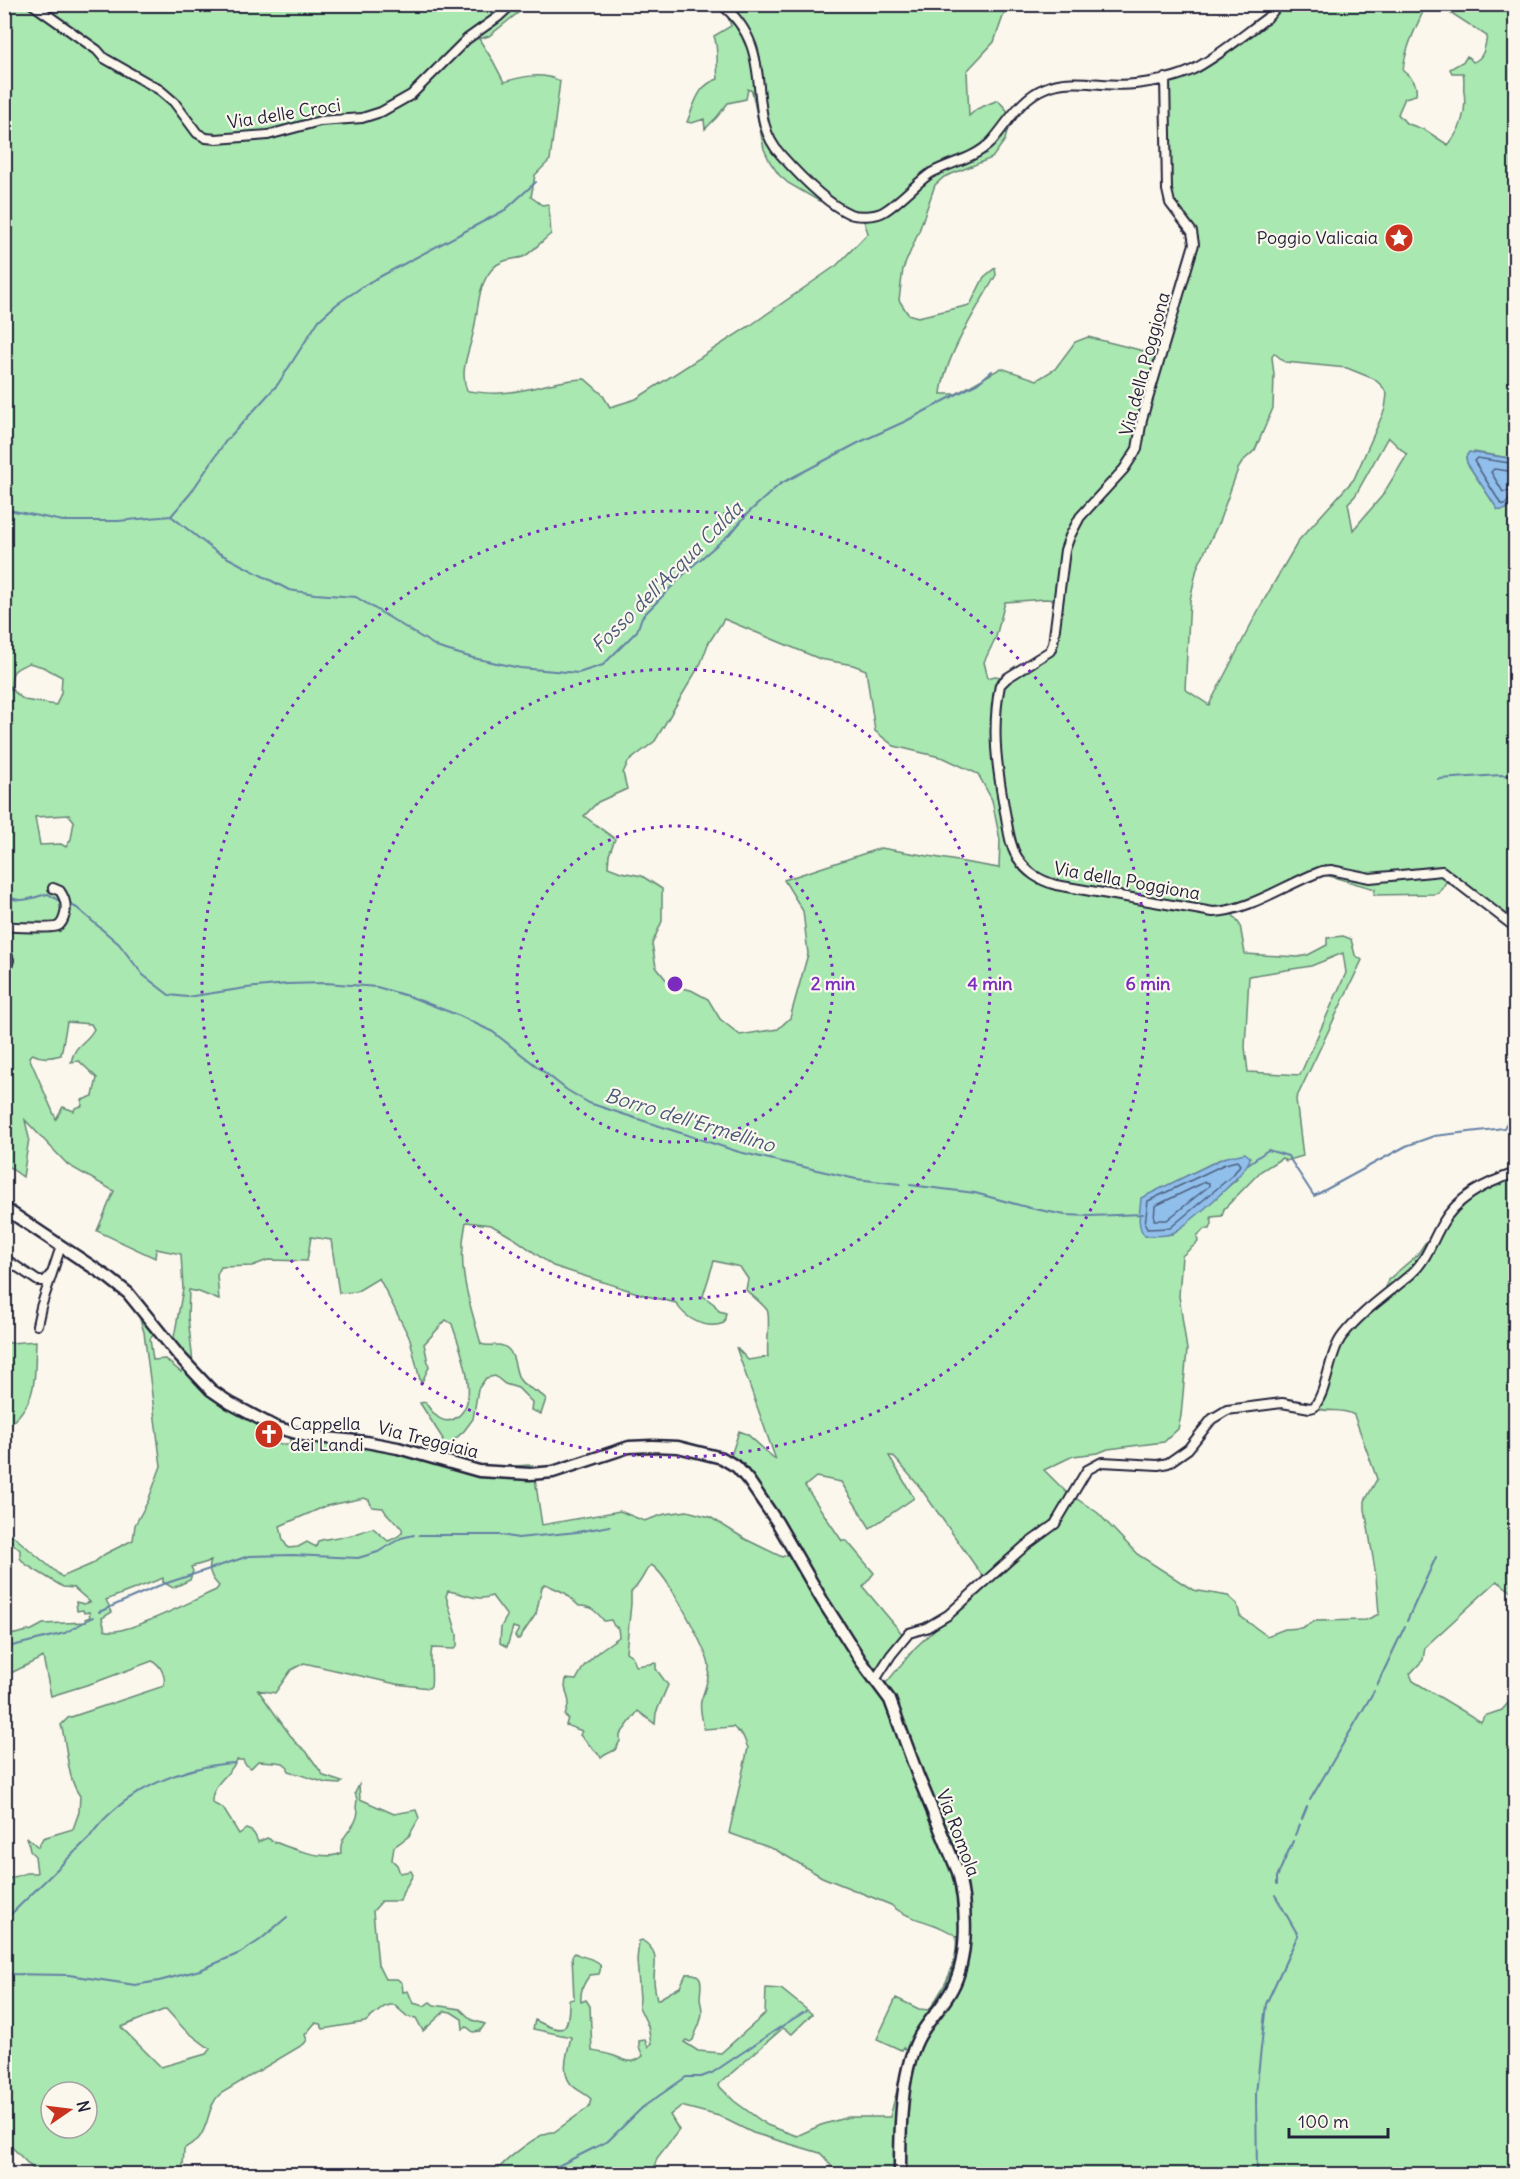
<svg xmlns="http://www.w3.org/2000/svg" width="1520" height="2179" viewBox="0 0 1520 2179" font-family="Delius,sans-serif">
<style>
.green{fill:#a9e8b0;stroke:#668576;stroke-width:1.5;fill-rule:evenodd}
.water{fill:#90bfeb;stroke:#6480a5;stroke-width:1.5}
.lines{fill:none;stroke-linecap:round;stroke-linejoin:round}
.shore{stroke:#4e6181;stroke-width:1.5}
.stream{stroke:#6480a5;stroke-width:2}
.street-casing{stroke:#22223b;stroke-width:12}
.secondary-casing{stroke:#22223b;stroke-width:15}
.street{stroke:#fbf7ec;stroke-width:8}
.secondary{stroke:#fbf7ec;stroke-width:10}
.ring{fill:none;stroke:#7b2cbf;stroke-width:3;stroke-dasharray:3 6}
.labels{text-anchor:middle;stroke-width:4.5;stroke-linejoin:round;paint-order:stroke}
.street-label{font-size:18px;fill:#22223b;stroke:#fbf7ec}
.poi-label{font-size:18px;fill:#22223b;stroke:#fbf7ec;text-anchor:end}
.water-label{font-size:20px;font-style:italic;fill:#485979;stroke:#fbf7ec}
.centre{fill:#7b2cbf;stroke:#fbf7ec;stroke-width:3}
.ring-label{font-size:18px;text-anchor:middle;font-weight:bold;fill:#7b2cbf;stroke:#fbf7ec;stroke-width:4.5;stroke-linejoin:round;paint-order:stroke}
</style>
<rect width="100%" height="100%" fill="#fbf7ec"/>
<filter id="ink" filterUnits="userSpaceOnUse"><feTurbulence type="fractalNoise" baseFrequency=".0167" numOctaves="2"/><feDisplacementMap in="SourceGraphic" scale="12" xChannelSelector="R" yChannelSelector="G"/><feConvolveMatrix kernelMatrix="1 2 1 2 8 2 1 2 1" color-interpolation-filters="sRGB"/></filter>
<g filter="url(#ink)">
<path class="green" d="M 5,5 L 515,5 L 519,12 L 489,36 L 479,39 L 493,61 L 504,82 C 523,76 542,72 560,81 L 550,160 L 535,175 L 531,197 L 542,205 L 548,204 C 550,209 550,226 551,234 C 544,239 529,255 523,257 C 512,260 502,259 493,268 C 478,285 479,303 475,324 C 472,347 458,368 467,391 C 478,392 489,394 500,393 C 529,392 557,379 585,379 L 602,394 L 610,407 L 636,399 L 751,325 L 837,265 L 868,233 L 862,215 L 853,215 L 822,195 L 819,201 L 788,183 L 779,175 L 770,162 L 764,149 L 752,91 L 748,89 L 746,99 L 728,103 L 717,117 L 705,129 L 704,119 L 692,123 L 687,122 C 695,104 697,85 718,79 C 716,64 719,50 714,36 L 731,26 L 724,5 L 1007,5 L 994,42 L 967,71 L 969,116 L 977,109 L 998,100 L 1011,115 L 1005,140 L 992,158 L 944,177 L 935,185 L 919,231 L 903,269 L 899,300 L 908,314 L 918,317 L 970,305 L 984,277 L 995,268 L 996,275 C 977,309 945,356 941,394 L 956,394 L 1001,368 L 1037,380 L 1055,369 L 1075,342 L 1088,337 L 1160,355 L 1194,238 L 1170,203 L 1165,78 L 1190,71 L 1267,18 L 1275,5 L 1426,5 C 1417,26 1405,47 1403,71 C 1411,77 1418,83 1416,95 L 1405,98 L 1398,114 L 1406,123 L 1425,130 L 1448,145 C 1461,130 1467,111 1464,92 C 1463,85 1465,79 1463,73 L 1452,73 L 1450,69 L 1464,61 L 1467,56 L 1473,62 C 1484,59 1485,46 1487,36 L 1439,5 L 1515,5 L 1515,459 L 1474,452 L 1466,457 L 1467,463 L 1495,505 L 1511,508 L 1515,498 L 1515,928 L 1465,887 L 1446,882 L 1439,893 L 1434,894 L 1374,895 L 1375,889 L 1326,875 L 1301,879 L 1242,906 L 1241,911 L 1233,915 L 1240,925 L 1245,954 L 1298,957 L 1308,955 L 1327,945 L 1327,938 L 1343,936 L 1351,939 L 1355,955 L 1362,960 L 1296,1099 L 1303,1156 L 1286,1161 L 1282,1158 L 1261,1171 L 1224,1209 L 1222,1216 L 1211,1217 L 1212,1224 L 1210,1229 L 1204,1229 L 1197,1236 L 1198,1242 L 1182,1256 L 1179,1296 L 1187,1350 L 1181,1416 L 1178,1429 L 1164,1442 L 1108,1449 L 1098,1453 L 1073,1456 L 1044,1470 L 1065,1491 L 1098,1513 L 1137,1554 L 1193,1590 L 1228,1596 L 1237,1604 L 1240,1616 L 1267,1636 L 1285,1629 L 1301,1628 L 1315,1621 L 1366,1620 L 1379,1614 L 1376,1576 L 1365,1509 L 1365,1501 L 1377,1479 L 1354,1415 C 1341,1407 1326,1414 1314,1407 L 1341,1337 L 1384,1295 L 1388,1280 L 1417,1255 L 1425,1243 L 1430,1246 L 1463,1199 L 1515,1173 L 1515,1594 L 1497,1581 L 1425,1647 L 1423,1660 L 1410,1674 L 1413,1681 L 1481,1722 L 1484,1716 L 1502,1710 L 1515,1695 L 1515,2174 L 837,2174 L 825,2158 L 820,2153 L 753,2133 L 719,2116 L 681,2106 L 670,2115 L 679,2130 L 657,2158 L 652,2174 L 494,2174 C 503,2162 539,2131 554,2132 L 589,2107 L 591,2099 C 585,2093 576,2090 571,2084 C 560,2071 568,2051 571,2037 L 533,2029 L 535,2020 C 564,2035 569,2033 569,2000 L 574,1999 L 572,1956 L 575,1953 C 585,1960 606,1957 599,1974 L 590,1975 C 583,1984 580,1991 581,2002 L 586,2000 L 590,2006 L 592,2051 C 598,2052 605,2053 611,2055 C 625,2059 630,2066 643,2056 L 639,2047 L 639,2041 L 645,2040 L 648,2047 L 651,2043 L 648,2026 L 639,2007 L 640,1999 L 637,1960 L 639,1941 L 642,1940 C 661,1953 654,1962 654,1980 C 654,1986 656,1994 657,2000 L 680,1987 L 686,1974 C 705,1972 701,1984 700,1997 C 700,2002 702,2006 702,2012 C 702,2022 696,2030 693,2040 L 690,2042 L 686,2040 L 684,2042 L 698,2051 L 721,2053 L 765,2014 L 766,1988 L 781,1989 L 812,2014 L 792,2034 L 783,2028 L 718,2085 L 734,2101 L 767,2125 L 797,2136 L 821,2125 L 848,2117 L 890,2117 L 907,2053 L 903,2047 L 901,2050 L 877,2039 L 896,1998 L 919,2009 L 929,2010 C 944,1988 959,1963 956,1936 C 936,1921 909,1921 891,1905 L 822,1877 L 776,1850 L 729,1833 L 748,1748 L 743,1736 L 733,1727 L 704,1729 C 703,1721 699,1709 701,1701 C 704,1691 710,1677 709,1665 C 706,1648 666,1572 651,1565 C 644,1571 642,1583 631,1592 L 631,1604 L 626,1652 L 632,1656 L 636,1666 L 656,1663 L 656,1669 L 668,1685 L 656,1713 L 655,1724 L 638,1711 L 620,1735 L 620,1741 L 615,1750 L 601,1757 L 580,1735 L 582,1731 L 566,1725 L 568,1718 L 565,1716 L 569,1702 L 565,1687 L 566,1679 L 576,1680 L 584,1666 L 599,1651 L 619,1637 L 618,1628 L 614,1626 L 611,1620 L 604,1621 C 597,1612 590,1605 579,1606 L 565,1593 L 545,1584 L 542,1587 L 536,1614 L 519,1639 L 517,1639 L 515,1636 L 519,1629 L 513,1627 L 507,1647 L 500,1643 L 501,1627 L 507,1616 L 492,1596 C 476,1602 464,1593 448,1591 L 446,1596 L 457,1634 L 457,1646 L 454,1649 L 432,1648 C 429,1660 433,1674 431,1686 L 429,1688 L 396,1684 L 304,1663 L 291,1670 L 275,1693 L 258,1690 L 295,1742 L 306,1751 L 321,1772 L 324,1776 L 342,1782 L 340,1784 L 326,1783 L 288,1771 L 288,1767 L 283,1763 L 275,1762 L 258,1761 L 251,1768 L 245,1764 L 243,1760 L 237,1760 C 229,1777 211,1783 212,1803 L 223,1808 L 239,1834 L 246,1829 C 254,1831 255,1835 258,1842 L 267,1838 C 282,1846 326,1862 341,1853 C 338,1834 358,1829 358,1810 L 356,1808 L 357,1799 L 355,1793 L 359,1785 L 360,1799 L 394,1814 L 416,1810 L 419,1818 L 409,1836 L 394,1847 L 392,1860 L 397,1865 L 400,1873 L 411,1871 L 413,1875 L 403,1892 L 400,1901 L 382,1901 L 373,1911 L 378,1965 L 385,1979 L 397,1979 L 402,1983 L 403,1992 L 408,1991 L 413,2003 L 424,2006 L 430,2002 L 434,2005 L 460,2009 L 472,2020 L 485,2024 L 480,2031 L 473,2032 L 467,2027 L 463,2029 L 462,2019 L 451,2012 L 445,2011 L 423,2031 L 416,2018 L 408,2017 L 394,2005 L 390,2005 L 384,2007 L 365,2022 L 323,2029 L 320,2024 L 315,2023 L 305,2035 L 307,2040 L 304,2044 L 220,2094 C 207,2106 210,2124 199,2138 C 195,2143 188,2145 184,2149 L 183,2167 L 179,2174 L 38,2174 L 5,2140 L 5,1880 L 26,1873 L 37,1873 L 35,1856 L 30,1851 L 27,1837 L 38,1847 L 43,1838 L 73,1829 L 79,1812 L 80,1796 C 66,1777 68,1747 61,1725 L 68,1718 L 164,1686 C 166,1677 161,1664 152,1661 L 96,1682 L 51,1696 L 43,1657 L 5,1676 L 4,1646 L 9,1645 L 8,1639 L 11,1635 L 32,1630 L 43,1624 L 86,1622 L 85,1619 L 90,1617 L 89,1612 L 84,1613 L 83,1610 L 77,1611 L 76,1602 L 84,1604 L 90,1602 L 74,1588 L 63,1587 L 25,1564 L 20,1558 L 20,1550 L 9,1540 L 5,1540 L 5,1529 L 62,1577 L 92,1564 L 105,1554 L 133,1540 L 135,1525 L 148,1501 L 161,1466 L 144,1332 L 138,1313 L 156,1331 L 150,1339 L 153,1360 L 165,1359 L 181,1372 L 185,1364 L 172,1348 L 183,1289 L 181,1254 L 156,1249 L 155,1258 L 97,1231 L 114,1191 L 68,1165 L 25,1120 L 29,1138 L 23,1177 L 5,1164 ZM 1274,353 L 1285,362 L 1347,368 L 1374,379 L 1382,386 L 1387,394 L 1385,409 L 1354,479 L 1299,540 L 1260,607 L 1209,705 L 1185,689 L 1190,600 L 1197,568 L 1219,522 L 1238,469 L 1243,461 L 1255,450 L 1273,408 L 1274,375 L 1272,357 ZM 1388,437 L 1407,455 L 1382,496 L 1353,530 L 1348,503 L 1355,496 ZM 1045,599 L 1059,600 L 1050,651 L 1007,678 L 995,676 L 988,678 L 984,662 L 996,637 L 1005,602 ZM 724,619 L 820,659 L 853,665 L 866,670 L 875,731 L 894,746 L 944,758 L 978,774 L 992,800 L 1000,840 L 999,868 L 881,848 L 784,880 L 803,911 L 808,954 L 790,1018 L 778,1029 L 740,1035 L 720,1019 L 708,999 L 691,990 L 671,986 L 656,967 L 652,944 L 662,921 L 662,889 L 642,876 L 621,872 L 608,867 L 609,855 L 615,839 L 584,816 L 598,802 L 627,789 L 623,773 L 628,762 L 655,741 L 701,663 L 708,644 ZM 29,663 L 43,667 L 62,677 L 61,693 L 56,705 L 24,700 L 11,689 C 11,670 13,670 29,663 ZM 69,815 L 74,821 L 71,839 L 66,847 L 61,844 L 40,845 L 35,817 ZM 1343,953 L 1346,973 L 1300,1075 L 1248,1072 L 1245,1047 L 1249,976 L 1311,966 ZM 67,1022 L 91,1024 L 94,1029 C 86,1044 75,1043 71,1062 L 79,1061 L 97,1078 L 93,1096 L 82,1100 L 82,1106 L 75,1108 L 74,1111 L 63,1107 L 56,1119 L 29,1057 L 32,1054 C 42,1059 50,1058 61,1055 ZM 1223,1158 L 1237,1179 L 1172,1234 L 1146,1236 L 1184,1177 ZM 466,1222 L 491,1225 L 515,1239 L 553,1266 L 647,1296 L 676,1303 C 685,1319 706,1330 724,1323 L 726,1313 L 719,1311 L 714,1304 L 703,1296 L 714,1261 L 740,1267 L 748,1279 L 746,1290 C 752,1296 763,1304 767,1310 C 771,1315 766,1347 768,1357 L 748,1360 L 736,1347 L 776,1460 L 747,1434 L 739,1431 L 729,1462 L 794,1552 L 782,1557 L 745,1539 L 710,1517 L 687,1511 L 665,1514 L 644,1521 L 620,1511 L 542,1525 L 533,1465 C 499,1466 483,1470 450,1455 L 453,1441 L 464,1431 L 473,1419 L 478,1389 L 486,1378 L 495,1376 L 505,1384 L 518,1388 L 532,1402 L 531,1410 L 541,1414 L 546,1399 C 540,1391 526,1389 520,1380 C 514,1371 516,1356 508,1349 C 500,1341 490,1348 481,1344 C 469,1300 456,1269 466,1222 ZM 311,1237 L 331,1240 L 339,1293 L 356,1292 L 379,1278 L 410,1339 L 421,1384 L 429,1367 L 424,1344 L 446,1320 L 452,1324 C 459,1347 484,1403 454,1419 C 441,1426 431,1411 425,1402 L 420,1403 L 443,1439 L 432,1457 L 293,1433 L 289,1444 C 266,1445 258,1442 257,1418 L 194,1372 L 188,1317 L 189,1290 L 199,1292 L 219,1300 L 217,1275 L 221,1267 L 252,1266 L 268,1260 L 307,1261 ZM 889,1456 L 893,1456 L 919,1486 L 986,1581 L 915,1648 L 882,1688 L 878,1672 L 904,1636 L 863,1587 L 874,1573 L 847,1541 L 842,1541 L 805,1486 L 816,1477 L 841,1482 L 870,1528 L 914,1498 ZM 364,1498 L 369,1500 L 372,1507 L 383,1508 C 390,1524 420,1529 388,1541 L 373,1528 C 364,1530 355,1535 348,1536 C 338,1537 328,1538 318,1541 L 316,1547 L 307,1542 L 298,1547 L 288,1548 L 283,1540 L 280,1526 L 326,1506 ZM 211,1561 C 207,1570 212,1579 219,1586 L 216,1590 C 198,1598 119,1639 105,1630 L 102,1618 L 112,1612 L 106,1600 L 163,1578 L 163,1582 L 173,1588 L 190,1580 L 193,1571 L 191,1567 ZM 166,2009 L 184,2029 L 210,2049 L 206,2054 L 161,2067 L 121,2027 ZM 51,2092 L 87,2092 L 87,2128 L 51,2128 Z
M 1083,5 L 1143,5 C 1123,9 1102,16 1083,5 Z
M 5,1341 L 10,1343 L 36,1341 C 34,1381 39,1402 5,1428 Z"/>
<path class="water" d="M 1469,452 L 1515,459 C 1516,474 1520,514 1498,510 L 1467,463 L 1466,457 Z
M 1245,1153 L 1250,1157 C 1250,1172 1188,1224 1173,1233 C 1166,1237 1154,1235 1145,1236 C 1136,1226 1140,1211 1141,1198 L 1223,1158 Z"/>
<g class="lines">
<path class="shore" d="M 1516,464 L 1477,458 L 1474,461 L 1501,504 L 1505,505 L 1510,499 L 1516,498
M 1516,472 L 1494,469 L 1491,472 L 1503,492 L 1516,490
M 1237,1161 L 1240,1165 L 1233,1175 L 1170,1228 L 1147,1229 L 1145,1224 L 1148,1201 L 1225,1164 Z
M 1205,1182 L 1209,1183 L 1209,1186 L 1167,1220 L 1154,1220 L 1155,1206 Z"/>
<path class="stream" d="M 4,509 L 63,521 L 118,521 L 171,516 L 215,551 L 289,590 L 315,594 L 356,597 L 439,648 L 473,658 L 520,668 L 578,673 L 603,665 L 637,631 L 642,617 L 689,569 L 733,531 L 748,513 L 780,484 L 860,442 L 906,421 L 978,383 L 992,371
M 171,516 L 190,494 L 225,442 L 278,384 L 319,320 L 337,304 L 368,283 L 505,210 L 536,182
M 1438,779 L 1501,775 L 1516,776
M 4,892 C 17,907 32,897 48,894 L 61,902
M 67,903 L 77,908 L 119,944 L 143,975 L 169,995 L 187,997 L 246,988 L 287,984 L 326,983 L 377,987 L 411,997 L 460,1016 L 493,1032 L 567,1090 L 589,1103 L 739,1152 L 856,1179 L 900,1184
M 1248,1164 L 1268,1150 L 1288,1156 L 1314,1196 L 1406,1146 L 1434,1136 L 1504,1128 L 1516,1107
M 910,1185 L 975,1193 L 1030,1208 L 1065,1215 L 1090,1216 L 1143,1214
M 419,1535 L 501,1535 L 518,1538 L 577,1532 L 610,1526
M 99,1612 L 158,1586 L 249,1556 L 292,1555 L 358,1558 L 378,1552 L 401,1538 L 414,1535
M 1407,1621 L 1436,1557
M 4,1648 L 65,1633 L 93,1617
M 1377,1685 L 1405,1626
M 1310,1800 L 1374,1691
M 1302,1819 L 1307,1807
M 1295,1835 L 1299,1825
M 1277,1884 L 1277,1877 L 1293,1841
M 4,1921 L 89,1838 C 120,1792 181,1766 235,1763
M 4,1974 L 69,1975 L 135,1985 L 159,1981 L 200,1970 L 240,1953 L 260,1940 L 287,1917
M 542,2174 L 608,2141 L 643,2107 L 686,2077 L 701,2077 L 712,2073 L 782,2026 L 806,2011
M 1257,2174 L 1256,2093 L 1266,2004 L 1298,1935 L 1275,1895"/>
<g class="street-casing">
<path id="street" d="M 32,4 L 97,50 L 104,58 L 160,90 L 174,102 L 197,133 L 206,138 L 216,139 L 268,135 L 320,121 L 362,118 L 381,112 L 411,95 L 467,39 L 498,17 L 512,4
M 721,4 C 780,51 742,113 781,155 C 798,174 827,204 850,214 C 858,217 874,216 881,213 C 894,208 917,182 931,173 C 951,162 974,159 991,142 C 1008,123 1020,98 1045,88 C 1073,76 1106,88 1135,84 C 1153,82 1176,78 1192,70 C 1215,59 1246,33 1267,18 L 1274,10 L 1275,4
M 1165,78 L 1167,190 L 1170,203 L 1192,232 L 1194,244 L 1142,419 L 1137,449 L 1124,469 L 1080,517 L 1070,536 L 1065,550 L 1053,644 L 1050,651 L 1007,678 L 1000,685 C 991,730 997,768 1005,812 C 1008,827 1009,844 1017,857 C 1027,873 1039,880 1056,885 L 1213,912 C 1249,911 1288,883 1322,871 L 1331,870 L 1370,878 L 1442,871 L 1516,928
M 4,926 C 12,927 54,929 58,926 C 62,924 64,918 65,914 C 67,905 65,898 60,891 L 53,888
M 4,953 L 7,954 L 9,960 L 4,978
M 4,1258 L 38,1281 L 45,1281 L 51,1274
M 37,1325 L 41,1307 L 61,1246
M 875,1680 L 891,1655 L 909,1633 L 926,1628 L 948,1615 L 1025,1546 L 1055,1524 L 1087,1470 L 1102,1462 L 1158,1465 L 1168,1463 L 1188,1449 L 1212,1419 L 1227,1410 L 1282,1403 L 1310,1408 L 1314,1407 C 1328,1390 1329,1352 1343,1335 C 1362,1311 1388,1294 1411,1274 C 1426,1261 1432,1241 1442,1224 C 1458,1196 1487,1182 1516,1173"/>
</g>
<g class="secondary-casing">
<path id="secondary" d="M 4,1208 L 109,1278 L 128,1293 L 179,1356 L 211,1390 L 230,1403 L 275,1427 L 307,1436 L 366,1442 L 398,1448 L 479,1471 L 530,1474 L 553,1472 L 629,1447 L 652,1446 L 678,1447 L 722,1458 L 737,1467 L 749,1481 L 777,1522 L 822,1600 L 861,1661 L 890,1700 L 918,1776 L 958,1872 C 967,1906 969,1958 952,1989 C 943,2007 927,2021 918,2039 C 900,2075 900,2134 900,2174"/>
</g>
<use href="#street" class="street"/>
<use href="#secondary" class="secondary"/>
</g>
</g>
<g class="ring">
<circle cx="675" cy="984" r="158"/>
<circle cx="675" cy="984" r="315"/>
<circle cx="675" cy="984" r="473"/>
</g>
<defs>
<g id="sight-disc" transform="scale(1.5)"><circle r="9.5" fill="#c8321e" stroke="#fbf7ec"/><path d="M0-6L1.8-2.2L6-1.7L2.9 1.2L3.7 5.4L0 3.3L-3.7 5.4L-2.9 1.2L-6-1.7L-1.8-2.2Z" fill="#fff"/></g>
<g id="church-disc" transform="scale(1.5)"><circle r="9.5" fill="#c8321e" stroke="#fbf7ec"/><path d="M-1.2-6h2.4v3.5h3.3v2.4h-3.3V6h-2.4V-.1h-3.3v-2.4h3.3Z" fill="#fff"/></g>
</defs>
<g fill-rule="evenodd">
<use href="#sight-disc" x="1399" y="238"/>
<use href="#church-disc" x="269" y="1434"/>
</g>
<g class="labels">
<g class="street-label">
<text transform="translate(284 114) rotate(-9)" y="6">Via delle Croci</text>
<text transform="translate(1145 364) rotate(-75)" y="6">Via della Poggiona</text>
<text transform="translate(1127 881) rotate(10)" y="6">Via della Poggiona</text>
<text transform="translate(428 1440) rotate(14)" y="6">Via Treggiaia</text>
<text transform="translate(958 1833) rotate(69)" y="6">Via Romola</text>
</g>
<g class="poi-label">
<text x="1378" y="244">Poggio Valicaia</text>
<text x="290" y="1430" text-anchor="start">Cappella<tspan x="290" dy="21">dei Landi</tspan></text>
</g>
<g class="water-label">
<text transform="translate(667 577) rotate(-45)" y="7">Fosso dell'Acqua Calda</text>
<text transform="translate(690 1120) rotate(17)" y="7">Borro dell'Ermellino</text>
</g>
</g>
<circle cx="675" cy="984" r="9" class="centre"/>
<g class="ring-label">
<text x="833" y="990">2 min</text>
<text x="990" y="990">4 min</text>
<text x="1148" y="990">6 min</text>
</g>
<rect width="1520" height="2179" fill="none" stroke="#fbf7ec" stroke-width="24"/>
<rect x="12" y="12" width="1496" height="2155" fill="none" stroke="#22223b" stroke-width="2" filter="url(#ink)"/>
<g transform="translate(69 2110) rotate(76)"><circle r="28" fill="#fbf7ec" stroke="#a4a2a5" stroke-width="1.5"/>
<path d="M0-4.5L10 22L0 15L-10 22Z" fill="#c8321e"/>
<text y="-9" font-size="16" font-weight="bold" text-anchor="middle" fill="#22223b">N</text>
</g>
<path d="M1289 2128v9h99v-9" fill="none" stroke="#22223b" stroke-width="3"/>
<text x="1298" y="2128" font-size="18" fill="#22223b" stroke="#fbf7ec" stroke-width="4.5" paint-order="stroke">100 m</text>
</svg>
